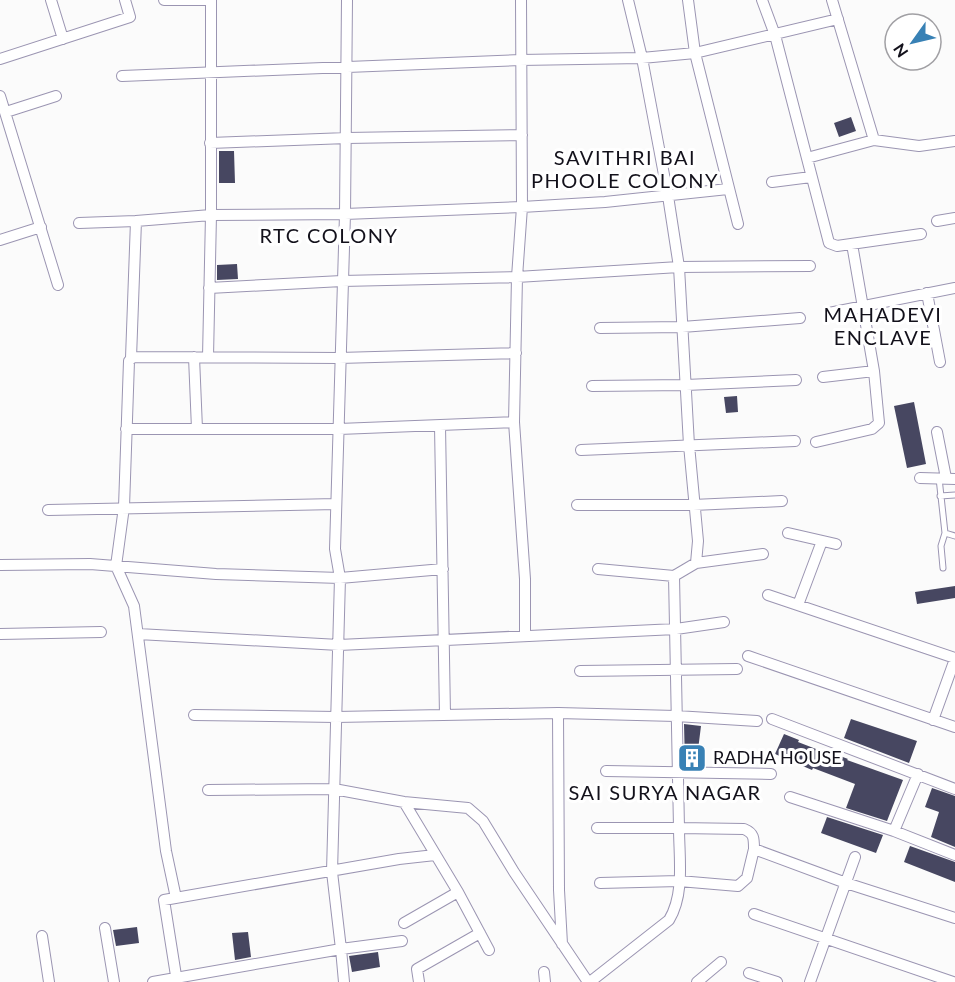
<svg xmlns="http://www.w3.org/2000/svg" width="955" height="982" viewBox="0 0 955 982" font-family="Lato,sans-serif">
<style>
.building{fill:#474761}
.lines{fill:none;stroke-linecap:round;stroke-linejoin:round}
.service-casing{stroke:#9b95b2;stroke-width:7}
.minor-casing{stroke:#9b95b2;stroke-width:12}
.service{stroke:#fff;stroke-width:5}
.minor{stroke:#fff;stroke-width:10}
.labels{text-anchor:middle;stroke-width:6;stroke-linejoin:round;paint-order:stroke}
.poi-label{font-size:18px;fill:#13111b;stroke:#fff;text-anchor:start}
.neighbourhood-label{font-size:20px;letter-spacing:1.5px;fill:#13111b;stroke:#fff}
</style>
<rect width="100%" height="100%" fill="#fbfbfb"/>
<path class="building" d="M 851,117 L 856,131 L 839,137 L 834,123 Z
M 219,151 L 234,151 L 235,183 L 219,183 Z
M 237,264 L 238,279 L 217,280 L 217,265 Z
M 737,396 L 738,412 L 726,413 L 724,397 Z
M 914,402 L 926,464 L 907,468 L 894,406 Z
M 955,586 L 955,598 L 917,604 L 915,592 Z
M 851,719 L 917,741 L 909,763 L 844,738 Z
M 684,724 L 701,726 L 698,750 L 701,765 L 685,765 Z
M 784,734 L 799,740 L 798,742 L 834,756 L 835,754 L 848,759 L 847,760 L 903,780 L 887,821 L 846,808 L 855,784 L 813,768 L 812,770 L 775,754 Z
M 932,788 L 955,796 L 955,847 L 931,837 L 939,812 L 925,807 Z
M 827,817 L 883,835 L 876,853 L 821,833 Z
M 910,846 L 955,862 L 955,882 L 904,862 Z
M 137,927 L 139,943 L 116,946 L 113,930 Z
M 248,932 L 251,957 L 235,960 L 232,933 Z
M 378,952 L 380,967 L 352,972 L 349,956 Z"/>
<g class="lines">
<g class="service-casing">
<path id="service" d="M 939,478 L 945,533 L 941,546 L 943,568
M 940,496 L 955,495
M 945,533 L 955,536"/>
</g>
<g class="minor-casing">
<path id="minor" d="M 51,0 L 63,39
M 164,0 L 211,0
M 347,0 L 345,214 L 335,549 L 340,578 L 332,872 L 341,949 L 402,941
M 521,0 L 522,207 L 517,277 L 514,422 L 525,579 L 525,636
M 688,0 L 695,53 L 838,19
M 762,0 L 775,35 L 829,243 L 837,246 L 921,234
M 832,0 L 874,140
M 0,59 L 130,17 L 125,0
M 122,76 L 520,60 L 642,58 L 695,53 L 738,224
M 0,96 L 58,285
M 6,112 L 56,96
M 210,143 L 347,138 L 522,135
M 807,158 L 874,140 L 919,146 L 955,141
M 772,182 L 811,177
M 937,221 L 955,218
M 79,223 L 136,221
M 0,240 L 41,227
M 209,288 L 342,281 L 517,277 L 679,267 L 810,266
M 927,293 L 940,362
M 829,313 L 955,288
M 600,328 L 682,327 L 800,318
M 194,357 L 197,429
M 208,357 L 211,215 L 211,0
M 131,358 L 136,221 L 211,215 L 345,214 L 522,207 L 605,202 L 728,189
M 823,377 L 874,371
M 592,386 L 686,385 L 796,380
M 440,426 L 445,715
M 126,429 L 339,429 L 514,422
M 937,432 L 946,478
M 816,442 L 872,429 L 879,423 L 874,371 L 852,244
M 581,450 L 795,441
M 920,478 L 955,479
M 577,505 L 693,505 L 782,501
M 48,510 L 336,504
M 788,533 L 836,544
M 696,563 L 763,554
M 0,565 L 90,564 L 216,574 L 340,578 L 443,569
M 598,569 L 674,576 L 696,563 L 698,541 L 689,445 L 679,267 L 668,196 L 642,58 L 628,0
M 674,576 L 679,828 L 744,829 C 754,833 754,838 754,849 L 846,883 L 955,918
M 768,595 L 955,658
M 798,605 L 822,541
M 0,634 L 101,632
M 138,634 L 339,645 L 676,629 L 724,622
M 748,656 L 955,727
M 580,671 L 737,669
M 558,713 L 559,890 L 562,944
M 194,715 L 336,717 L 558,713 L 676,716 L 757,721
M 772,719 L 955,789
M 933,720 L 955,659
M 606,771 L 771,774
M 208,790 L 334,789 L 404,802 L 468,808 L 483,821 L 514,872 L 588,982
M 790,797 L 894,831 L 955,855
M 404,802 L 458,892 L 489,950
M 894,831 L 918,774
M 600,883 L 679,881 L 738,886 L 747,878 L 754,849
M 176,898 L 166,851 L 134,606 L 116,566 L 124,507 L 129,361 L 133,357 L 339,358 L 516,353
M 754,914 L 953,982
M 404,923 L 458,892
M 105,928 L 114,982
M 42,936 L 49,982
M 544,972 L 545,982
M 749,973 L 777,982
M 153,982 L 341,949 L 344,982
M 177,982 L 164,900 L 399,859 L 435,855
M 419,982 L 417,969 L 480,933
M 590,982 L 669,920 C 685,894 679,857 679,828 L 597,828
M 697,982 L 721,962
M 810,982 L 855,857"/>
</g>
<use href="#service" class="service"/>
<use href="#minor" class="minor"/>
</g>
<defs>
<g id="building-square" transform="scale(1.5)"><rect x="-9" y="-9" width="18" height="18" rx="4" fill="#3881b5" stroke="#fff"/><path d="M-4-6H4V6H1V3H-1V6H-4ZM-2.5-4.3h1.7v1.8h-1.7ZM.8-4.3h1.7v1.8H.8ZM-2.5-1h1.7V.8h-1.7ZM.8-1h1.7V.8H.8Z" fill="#fff"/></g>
</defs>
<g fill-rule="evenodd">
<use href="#building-square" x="692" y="758"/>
</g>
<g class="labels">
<g class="poi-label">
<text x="713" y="764">RADHA HOUSE</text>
</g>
<g class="neighbourhood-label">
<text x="625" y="165">SAVITHRI BAI<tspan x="625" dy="23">PHOOLE COLONY</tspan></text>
<text x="329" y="243">RTC COLONY</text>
<text x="883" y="322">MAHADEVI<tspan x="883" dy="23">ENCLAVE</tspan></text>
<text x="665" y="800">SAI SURYA NAGAR</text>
</g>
</g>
<g transform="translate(913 42) rotate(236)"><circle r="28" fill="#ffffff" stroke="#a1a0a4" stroke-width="1.5"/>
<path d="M0-4.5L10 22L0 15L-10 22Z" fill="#3881b5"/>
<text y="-9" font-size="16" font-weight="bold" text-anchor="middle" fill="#13111b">N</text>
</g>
</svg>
